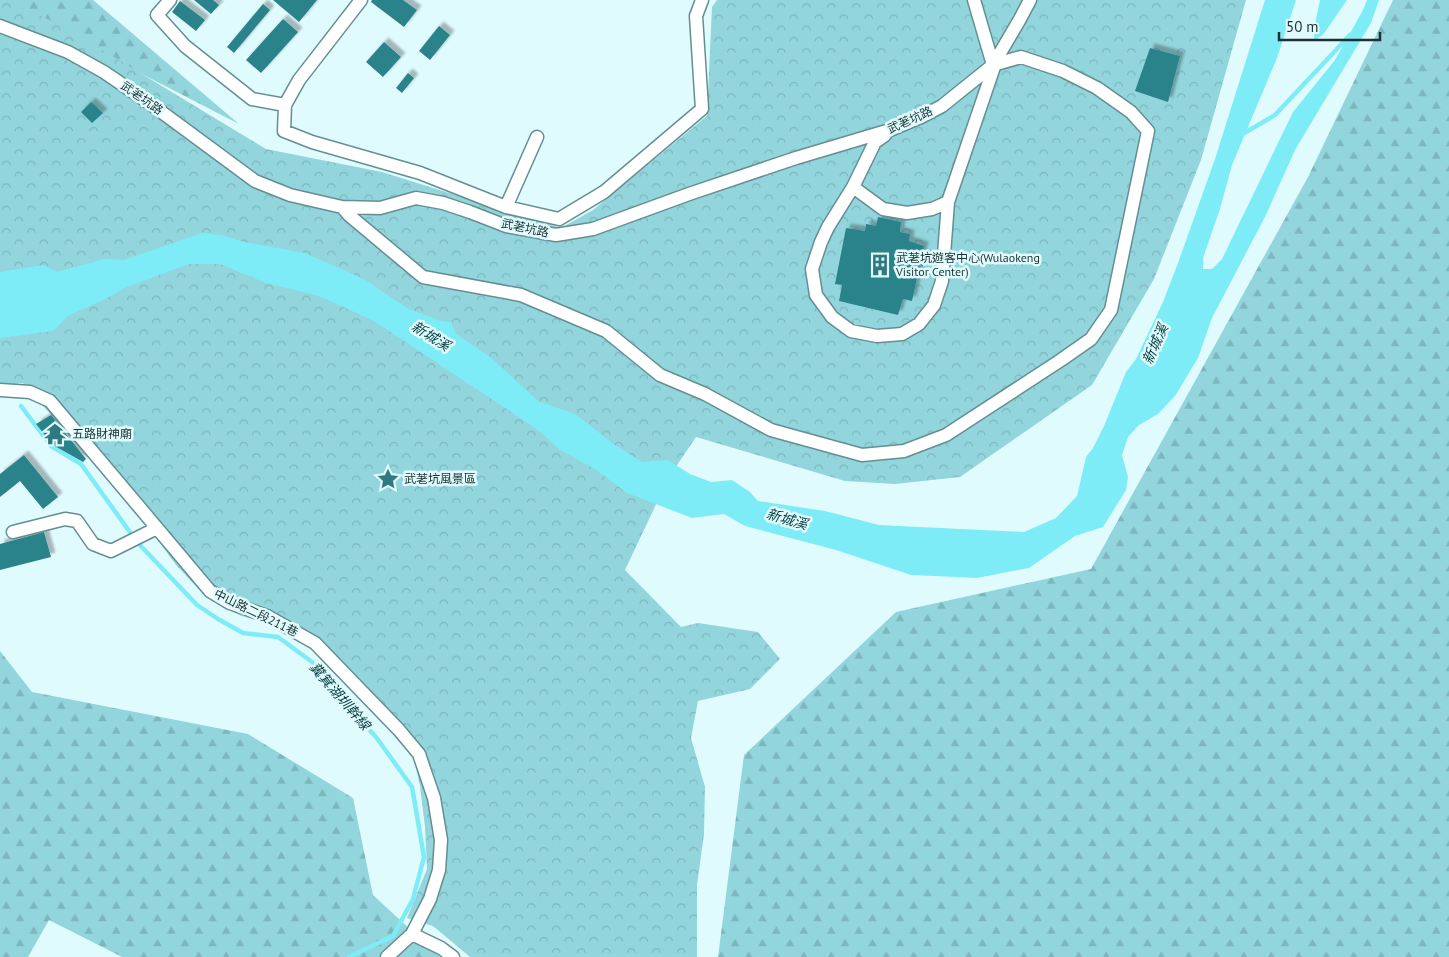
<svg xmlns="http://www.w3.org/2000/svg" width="1449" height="957" viewBox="0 0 1449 957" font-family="'PT Sans','Noto Sans TC',sans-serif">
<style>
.forest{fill:url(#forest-firs)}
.park{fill:url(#park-crowns)}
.water{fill:#7eecf7}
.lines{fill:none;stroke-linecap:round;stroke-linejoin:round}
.stream{stroke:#7eecf7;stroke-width:4.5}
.building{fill:#2b838b;filter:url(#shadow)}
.minor-casing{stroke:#638f93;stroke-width:15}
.minor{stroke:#fff;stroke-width:12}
.labels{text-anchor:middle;stroke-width:5;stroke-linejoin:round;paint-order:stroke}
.street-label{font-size:12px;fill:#1e3132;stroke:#e0fbfe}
.poi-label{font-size:12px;fill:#1e3132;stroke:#e0fbfe;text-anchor:start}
.water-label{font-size:14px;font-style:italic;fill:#033a3f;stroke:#e0fbfe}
</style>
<defs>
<pattern id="forest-firs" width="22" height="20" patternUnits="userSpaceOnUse" patternTransform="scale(1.25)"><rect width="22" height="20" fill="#92d5dc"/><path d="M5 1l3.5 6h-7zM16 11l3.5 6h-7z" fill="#7db7bd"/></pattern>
<pattern id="park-crowns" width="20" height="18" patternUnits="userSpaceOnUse" patternTransform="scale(1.25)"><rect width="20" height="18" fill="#92d5dc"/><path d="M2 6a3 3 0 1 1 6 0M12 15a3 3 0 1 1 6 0" fill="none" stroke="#7db7bd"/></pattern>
<filter id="shadow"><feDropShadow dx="4.5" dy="-4.5" stdDeviation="1" flood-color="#0004"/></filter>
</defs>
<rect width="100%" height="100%" fill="#e0fbfe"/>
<path class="forest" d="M 0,0 L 93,0 L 239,124 L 0,1 Z
M 1393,0 L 1449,0 L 1449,957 L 718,957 L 744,755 L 896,612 L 1091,569 L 1308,177 Z
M 0,651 L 32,692 L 248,734 L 353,798 L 373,895 L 440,957 L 122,957 L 49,920 L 28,957 L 0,957 Z"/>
<path class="park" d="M 0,0 L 6,0 L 61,25 L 266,149 L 382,172 L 561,228 L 593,210 L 707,116 L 712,7 L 717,0 L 1246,0 L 1201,160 L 1154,279 L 1092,385 L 960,477 L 895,484 L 845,481 L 696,437 L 669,477 L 625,570 L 681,627 L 698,623 L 758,632 L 780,659 L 750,689 L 698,701 L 691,738 L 705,787 L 704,834 L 697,885 L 697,957 L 470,957 L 433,926 L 407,918 L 427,869 L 425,827 L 420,786 L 413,754 L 379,715 L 338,673 L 310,647 L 284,629 L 239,615 L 206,597 L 176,565 L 145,522 L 23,383 L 0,386 Z"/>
<path class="water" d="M 1265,0 L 1296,0 L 1277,58 L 1232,165 L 1220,209 L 1203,258 L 1203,269 L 1212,269 L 1222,259 L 1293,112 L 1335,60 L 1363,10 L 1367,0 L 1379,0 L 1371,23 L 1295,150 L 1266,215 L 1212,318 L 1198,358 L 1175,396 L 1158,414 L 1139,425 L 1128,437 L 1122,455 L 1128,477 L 1126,490 L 1103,527 L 1075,536 L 1029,568 L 977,578 L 911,575 L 836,550 L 745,526 L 724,514 L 692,518 L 627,493 L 595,469 L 560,450 L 542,433 L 514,414 L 374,321 L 319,296 L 266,283 L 220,264 L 189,264 L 127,287 L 105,299 L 68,316 L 53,331 L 0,338 L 0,272 L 44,265 L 57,272 L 104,259 L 124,260 L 202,233 L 222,235 L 244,242 L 305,253 L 364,279 L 407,308 L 441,321 L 451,322 L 456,334 L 490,357 L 538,401 L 575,414 L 615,445 L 642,462 L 668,460 L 690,474 L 711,482 L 732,480 L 750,492 L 758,501 L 825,511 L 879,525 L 1024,532 L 1056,518 L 1077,496 L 1086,457 L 1093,448 L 1104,426 L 1126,372 L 1136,359 L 1163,302 L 1178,263 L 1215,159 Z
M 1320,0 L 1347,0 L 1323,35 L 1314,40 L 1315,24 Z"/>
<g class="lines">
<path class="stream" d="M 1241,135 L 1275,115 L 1350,35
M 21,406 L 51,446 L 81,464 L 137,542 L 197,605 L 218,619 L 243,633 L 278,637 L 312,662 L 338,696 L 376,737 L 412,787 L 424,857 L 413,899 L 393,936 L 349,957"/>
</g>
<path class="building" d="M 194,0 L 213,0 L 219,5 L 211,14 Z
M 273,0 L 317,0 L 299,22 Z
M 372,0 L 403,0 L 417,10 L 404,27 L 371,2 Z
M 180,1 L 205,20 L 196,31 L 172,12 Z
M 263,4 L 270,10 L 234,53 L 227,47 Z
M 283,19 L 298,32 L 261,73 L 246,60 Z
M 439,26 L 450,35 L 430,60 L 419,51 Z
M 384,42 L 401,57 L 383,77 L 366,62 Z
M 1150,48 L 1180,56 L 1168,102 L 1135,91 Z
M 408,73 L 414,78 L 402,93 L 396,88 Z
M 91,102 L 103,113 L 92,123 L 81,112 Z
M 878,217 L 901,222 L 900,232 L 910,234 L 909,241 L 924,246 L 912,301 L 903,299 L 898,315 L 839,301 L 842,285 L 835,284 L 846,228 L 865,231 L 866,224 L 876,226 Z
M 51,415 L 86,459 L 83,462 L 53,445 L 36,424 Z
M 24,455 L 58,497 L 43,509 L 20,481 L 0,497 L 0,474 Z
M 44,532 L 51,557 L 0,570 L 0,544 Z"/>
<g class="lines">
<g class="minor-casing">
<path id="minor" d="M 170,0 L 157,15 L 185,46 L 252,99 L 285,105
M 361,0 L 299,80 L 285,105 L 284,131 L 312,142 L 420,173 L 506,207 L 559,219 L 604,192 L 702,109 L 696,16 L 702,0
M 0,26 L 68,52 L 104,72 L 148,102 L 255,181 L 290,195 L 342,207 L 380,208 L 416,198 L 443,203 L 470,212 L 506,226 L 556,235 L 593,229 L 689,194 L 796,158 L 890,130 L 921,117 L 942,106 L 993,65 L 1020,19 L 1030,0
M 853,187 L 875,142 L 885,135
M 948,202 L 932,209 L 907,213 L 883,209 L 853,187 L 828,227 L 821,242 L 812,269 L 816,295 L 832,317 L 851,331 L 877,336 L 902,334 L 919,324 L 934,305 L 942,281 L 948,202 L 995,64 L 993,65
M 342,207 L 350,216 L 423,277 L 521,295 L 606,331 L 660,375 L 705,394 L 771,430 L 862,455 L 904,451 L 946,435 L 1061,360 L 1091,339 L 1111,310 L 1148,131 L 1131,112 L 1097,88 L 1063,71 L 1021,57 L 993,65 L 974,0
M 506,207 L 537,137
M 0,390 L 30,392 L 50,401 L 210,591 L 230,603 L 267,616 L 315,643 L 399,730 L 419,754 L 434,798 L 441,840 L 439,870 L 430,899 L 412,934 L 387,957
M 13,532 L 65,519 L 77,521 L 93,544 L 111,551 L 157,528
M 412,934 L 441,948 L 453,957"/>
</g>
<use href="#minor" class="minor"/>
</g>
<defs>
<g id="building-bare" transform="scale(1.725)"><path d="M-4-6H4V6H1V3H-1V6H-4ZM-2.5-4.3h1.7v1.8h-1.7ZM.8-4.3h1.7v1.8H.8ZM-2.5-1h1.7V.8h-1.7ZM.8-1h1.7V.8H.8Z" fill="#307980" stroke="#e0fbfe" stroke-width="2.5" paint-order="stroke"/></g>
<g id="temple-bare" transform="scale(1.725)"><path d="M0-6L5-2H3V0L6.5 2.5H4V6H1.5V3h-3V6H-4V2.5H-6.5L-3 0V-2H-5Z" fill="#307980" stroke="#e0fbfe" stroke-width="2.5" paint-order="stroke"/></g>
<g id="sight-bare" transform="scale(1.725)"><path d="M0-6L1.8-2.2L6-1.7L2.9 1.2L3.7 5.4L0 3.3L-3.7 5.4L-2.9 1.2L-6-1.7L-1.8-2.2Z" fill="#307980" stroke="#e0fbfe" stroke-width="2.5" paint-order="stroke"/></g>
</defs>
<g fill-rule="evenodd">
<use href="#building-bare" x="880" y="265"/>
<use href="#temple-bare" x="55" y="434"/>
<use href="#sight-bare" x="388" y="479"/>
</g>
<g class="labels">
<g class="street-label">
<text transform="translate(142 98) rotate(35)" y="4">武荖坑路</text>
<text transform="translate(910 120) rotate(-24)" y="4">武荖坑路</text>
<text transform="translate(525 228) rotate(12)" y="4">武荖坑路</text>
<text transform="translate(256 613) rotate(26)" y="4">中山路二段211巷</text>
</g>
<g class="poi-label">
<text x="896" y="262">武荖坑遊客中心(Wulaokeng<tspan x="896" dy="14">Visitor Center)</tspan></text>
<text x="72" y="438">五路財神廟</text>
<text x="404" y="483">武荖坑風景區</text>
</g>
<g class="water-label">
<text transform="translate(431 336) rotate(32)" y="5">新城溪</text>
<text transform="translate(1155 344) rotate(-66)" y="5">新城溪</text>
<text transform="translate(787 519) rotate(16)" y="5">新城溪</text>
<text transform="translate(340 696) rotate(49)" y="5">糞箕湖圳幹線</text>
</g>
</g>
<path d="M1279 32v8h101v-8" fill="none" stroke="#1e3132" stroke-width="2.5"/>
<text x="1286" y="32" font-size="15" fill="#1e3132" stroke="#e0fbfe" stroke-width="4" paint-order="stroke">50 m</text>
</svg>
